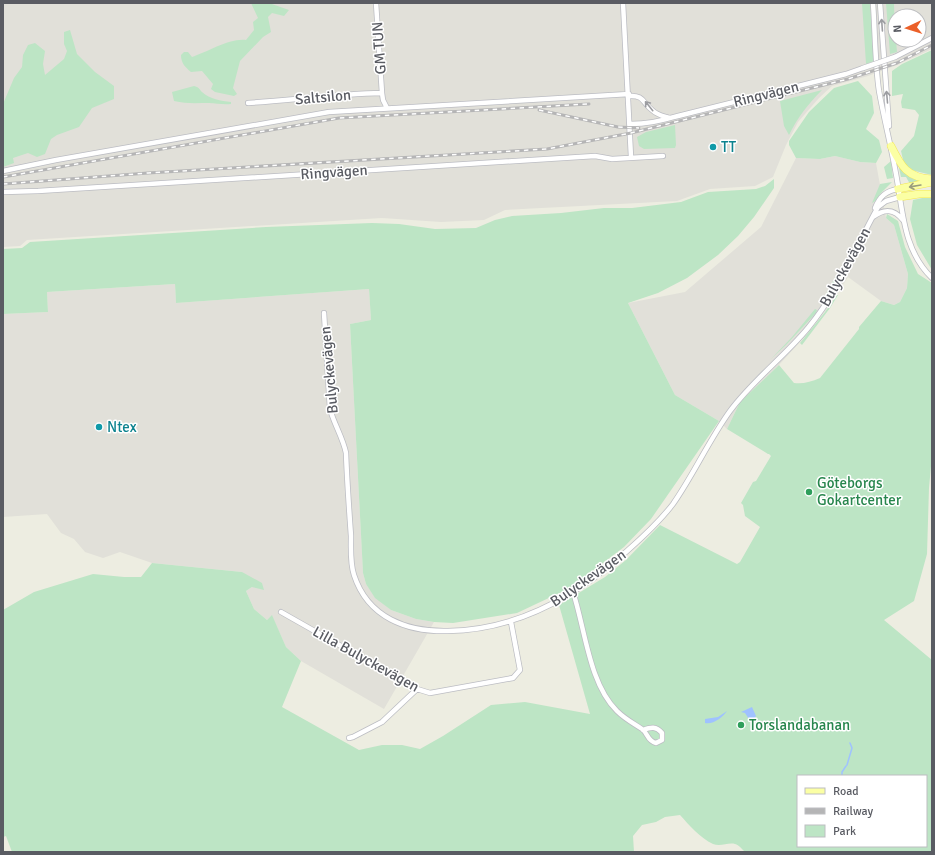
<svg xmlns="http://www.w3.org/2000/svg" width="935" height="855" viewBox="0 0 935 855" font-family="Signika,sans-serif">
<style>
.industrial{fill:#e1e0d9;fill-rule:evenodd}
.green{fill:#bde5c5;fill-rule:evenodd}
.water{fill:#9fc2ff}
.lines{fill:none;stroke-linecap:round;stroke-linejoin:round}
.stream{stroke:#9fc2ff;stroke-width:1.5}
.street-casing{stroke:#bcbdc3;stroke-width:6}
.primary-casing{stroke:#f3e754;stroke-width:8}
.street{stroke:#fff;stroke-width:4.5}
.primary{stroke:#fbffa4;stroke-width:7}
.rail-casing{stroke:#b5b5b6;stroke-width:3}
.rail{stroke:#fff;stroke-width:1.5;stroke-dasharray:4.5;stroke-linecap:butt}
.street-bridge-casing{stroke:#bcbdc3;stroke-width:6;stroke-linecap:butt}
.street-bridge{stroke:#fff;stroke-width:4.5}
.oneway{stroke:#9c9da1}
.oneway2{stroke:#9a9d7d}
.culture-dot{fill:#0f9aa8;stroke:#fff;stroke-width:1.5}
.leisure-dot{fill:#2e9e5b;stroke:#fff;stroke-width:1.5}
.labels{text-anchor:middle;stroke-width:3;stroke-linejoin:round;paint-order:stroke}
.street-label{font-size:15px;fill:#5a5c63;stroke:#fff}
.culture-label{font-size:15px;fill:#0d838f;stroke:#fff;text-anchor:start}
.leisure-label{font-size:15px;fill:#27864d;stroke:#fff;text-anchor:start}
</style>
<rect width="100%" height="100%" fill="#edede1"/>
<path class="industrial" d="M 3,3 L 932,3 L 932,49 L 897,65 L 868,76 L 832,86 L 819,98 L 798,122 L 786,145 L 773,177 L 755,186 L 710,189 L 677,201 L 505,210 L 484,220 L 441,222 L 382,218 L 366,219 L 27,240 L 20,246 L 3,247 ZM 895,16 L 919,16 L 919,40 L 895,40 Z
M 835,156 L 860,162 L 876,163 L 886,218 L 894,225 L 908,274 L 907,288 L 900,302 L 894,305 L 881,301 L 848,277 L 827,309 L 807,334 L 779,365 L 740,402 L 727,429 L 719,421 L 675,395 L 628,303 L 685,292 L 761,227 L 796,158 L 820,159 Z
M 175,284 L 176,303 L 369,289 L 371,320 L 350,324 L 363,573 L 366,584 L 375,597 L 391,610 L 416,619 L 434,622 L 384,709 L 301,661 L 286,647 L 272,616 L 267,620 L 254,609 L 246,591 L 252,587 L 242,572 L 152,563 L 120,552 L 103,558 L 85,552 L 74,539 L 61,533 L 47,514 L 3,517 L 3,314 L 48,312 L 47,292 Z"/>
<path class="green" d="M 251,3 L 269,3 L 289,10 L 284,16 L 272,13 L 268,17 L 271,32 L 263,37 L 240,61 L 233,88 L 237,94 L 234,96 L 215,92 L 211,89 L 213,84 L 202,71 L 191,72 C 185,67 181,63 181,55 L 184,52 L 188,52 L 192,57 C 208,52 229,38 246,40 L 254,30 L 253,22 L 258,18 Z
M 862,3 L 870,3 L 874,61 L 866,64 Z
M 886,3 L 894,3 L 895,40 L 896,40 L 897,52 L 890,54 Z
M 70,30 L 77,54 L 95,72 L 114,86 L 114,99 L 92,108 L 79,127 L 57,135 L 51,139 L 45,154 L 37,157 L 28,153 L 13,158 L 14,163 L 3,167 L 3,104 L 14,78 L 22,67 L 23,55 L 28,45 L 35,43 L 45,51 L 43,64 L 45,75 L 64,59 L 67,51 L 64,44 L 64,32 Z
M 932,50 L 932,175 L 911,170 L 904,164 L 901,151 L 914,136 L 919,115 L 915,110 L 902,108 L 901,102 L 903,94 L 892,96 L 892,71 L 902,64 Z
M 858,81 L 872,96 L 874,113 L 866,129 L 879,140 L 882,152 L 876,163 L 860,162 L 835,156 L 820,159 L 796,158 L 789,145 L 789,141 L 809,112 L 834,88 Z
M 194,86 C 199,87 199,89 202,92 C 210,99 221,101 231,102 L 231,104 C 223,105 216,103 209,103 C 197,103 186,104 174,101 L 172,92 Z
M 822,90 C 808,104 798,117 789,135 L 784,126 L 780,101 Z
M 675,125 L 676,145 L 675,148 L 644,149 L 639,146 L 637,137 L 646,132 Z
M 891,161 L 893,178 L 887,179 L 884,167 Z
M 899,168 L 900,168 L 922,180 L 910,184 L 906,177 L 901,177 Z
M 774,179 L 774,188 L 754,217 L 738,236 L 718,255 L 687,278 L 658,293 L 628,303 L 675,395 L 719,421 L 651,519 L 624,547 L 570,588 L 517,613 L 453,623 L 434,622 L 416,619 L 391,610 L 375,598 L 366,584 L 363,573 L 350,324 L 371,320 L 369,289 L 176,303 L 175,284 L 47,292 L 48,312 L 3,314 L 3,249 L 22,248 L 30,242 L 266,227 L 372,223 L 399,224 L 435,229 L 476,228 L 495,220 L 512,216 L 561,213 L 604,208 L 632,208 L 681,202 L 708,192 L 756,189 L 765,186 Z
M 892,182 L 880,194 L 877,200 L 872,203 L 880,184 Z
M 927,197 L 932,198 L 932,270 L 917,245 L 910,219 L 913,200 Z
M 887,214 L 898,221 L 905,247 L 918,274 L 932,283 L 932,455 L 929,488 L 927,554 L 914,601 L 884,620 L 932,660 L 932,852 L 745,852 C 742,849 739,845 735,844 C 728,842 721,847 713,844 C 700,838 689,825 680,815 L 665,817 L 656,822 L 642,825 L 633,836 L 634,852 L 12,852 L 6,836 L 3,837 L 3,610 L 34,592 L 93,574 L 124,577 L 141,577 L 152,563 L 242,572 L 262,583 L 264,590 L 252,587 L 246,591 L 254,609 L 267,620 L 272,615 L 286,647 L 301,661 L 282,707 L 359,750 L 382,745 L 402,745 L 420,749 L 443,736 L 491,705 L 525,702 L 590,714 L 559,605 L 605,577 L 626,560 L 660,525 L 737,564 L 740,562 L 760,527 L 745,516 L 743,505 L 741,503 L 753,482 L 756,481 L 771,456 L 769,454 L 768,454 L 727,429 L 740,402 L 779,365 L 794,383 C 803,384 811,382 820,378 L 859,329 L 859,327 L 881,301 L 894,305 L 900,302 L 907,288 L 908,274 L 894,225 L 886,218 ZM 798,776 L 926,776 L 926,846 L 798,846 Z
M 836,276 L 838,276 C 836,286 829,294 823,302 L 821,303 Z
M 837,295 L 838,295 L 830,308 L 802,345 L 800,343 L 825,312 Z
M 815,309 L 817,310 L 816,313 L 786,345 L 771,359 L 792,337 Z"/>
<path class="water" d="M 752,707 L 756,716 L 754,719 L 749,719 L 745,713 L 741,712 Z
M 727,711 C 723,717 713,725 705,723 L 705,719 L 718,717 Z"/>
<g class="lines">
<path class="stream" d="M 847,765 L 852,748 L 850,743
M 842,776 L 842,772 L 846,766"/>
<g class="street-casing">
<path id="street" d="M 376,3 L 382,93
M 623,3 L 631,157
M 873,3 C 875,31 875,64 879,91 C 884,119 891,146 896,174 C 903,211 903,250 932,278
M 880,3 L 889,126
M 895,57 L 932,38
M 629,96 C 644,95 642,102 652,110 C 657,115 663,116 669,118
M 248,103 C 293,100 337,94 382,93 L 383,100 L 387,108
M 630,124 C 651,124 662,120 682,115 L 846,74 L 863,68
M 3,171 L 56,160 L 329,112 L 629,94
M 3,192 L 38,191 L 595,156 L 612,159 L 663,156
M 875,208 C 880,196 886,191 898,189
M 873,217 C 885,208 894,209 903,220
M 324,313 L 330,409 C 334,424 343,438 346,453 C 347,481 349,508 351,536 C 351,549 350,563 354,575 C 368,618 407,632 448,631 C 517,630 577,596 627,551 C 644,536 660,521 673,504 C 694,474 709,440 730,411 C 753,380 784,357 808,328 C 840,289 854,250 878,207 L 886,201 L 900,197
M 573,592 C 585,628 589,684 617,711 C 625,719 633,723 642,729 C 648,733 647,741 656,743 L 662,740 L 662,733 C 656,726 651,727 643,730
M 281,612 L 417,689 L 430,693 L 513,678 L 520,670 L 511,622
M 349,738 L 353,737 L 382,722 L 417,689"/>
</g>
<g class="primary-casing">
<path id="primary" d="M 891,146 C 901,166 907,178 932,179
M 898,189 L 932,182
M 900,197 L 919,194 L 932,194"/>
</g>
<use href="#street" class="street"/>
<use href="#primary" class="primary"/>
<g class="rail-casing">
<path id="rail" d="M 539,110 L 618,127 L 639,128
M 3,177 L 339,118 L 589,104
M 3,184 L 148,173 L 547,149 L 631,133 L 848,79 L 897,63 L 932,45"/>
</g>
<use href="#rail" class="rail"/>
<g class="street-bridge-casing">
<path id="street-bridge" d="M 863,68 L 895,57"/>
</g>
<use href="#street-bridge" class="street-bridge"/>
</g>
<defs><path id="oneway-shaft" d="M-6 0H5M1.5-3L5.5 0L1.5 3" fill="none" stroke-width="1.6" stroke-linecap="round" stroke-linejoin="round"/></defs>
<g class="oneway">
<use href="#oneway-shaft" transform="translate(882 25) rotate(-94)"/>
<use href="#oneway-shaft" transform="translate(887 97) rotate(-95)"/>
<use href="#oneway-shaft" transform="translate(649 106) rotate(-129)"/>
</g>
<use class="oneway2" href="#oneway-shaft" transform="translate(915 186) rotate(170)"/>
<g class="culture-dot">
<circle cx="713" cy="147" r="4"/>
<circle cx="99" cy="427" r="4"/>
</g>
<g class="leisure-dot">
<circle cx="809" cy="492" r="4"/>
<circle cx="741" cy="725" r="4"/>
</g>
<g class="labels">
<g class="street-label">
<text transform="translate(379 48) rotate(-94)" y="5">GM TUN</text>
<text transform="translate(766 94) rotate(-14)" y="5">Ringvägen</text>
<text transform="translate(323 97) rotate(-5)" y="5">Saltsilon</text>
<text transform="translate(334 172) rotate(-4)" y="5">Ringvägen</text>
<text transform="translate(845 267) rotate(-61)" y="5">Bulyckevägen</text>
<text transform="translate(329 370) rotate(-95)" y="5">Bulyckevägen</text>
<text transform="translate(588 578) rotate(-35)" y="5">Bulyckevägen</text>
<text transform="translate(366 659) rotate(29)" y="5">Lilla Bulyckevägen</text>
</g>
<g class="culture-label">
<text x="721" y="152">TT</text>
<text x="107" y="432">Ntex</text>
</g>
<g class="leisure-label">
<text x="817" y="488">Göteborgs<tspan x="817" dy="17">Gokartcenter</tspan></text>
<text x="749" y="730">Torslandabanan</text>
</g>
</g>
<rect width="935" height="855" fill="none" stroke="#5a5c63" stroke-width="8"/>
<rect x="797" y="775" width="130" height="72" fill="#ffffff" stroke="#bdbec1"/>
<rect x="805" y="788" width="20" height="6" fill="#fbffa4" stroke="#bdbec1"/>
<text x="833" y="795" font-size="12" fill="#5a5c63">Road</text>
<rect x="805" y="808" width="20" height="6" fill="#b5b5b6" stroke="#bdbec1"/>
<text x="833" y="815" font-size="12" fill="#5a5c63">Railway</text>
<rect x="805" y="825" width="20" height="12" fill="#bde5c5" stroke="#bdbec1"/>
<text x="833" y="835" font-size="12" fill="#5a5c63">Park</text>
<g transform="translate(907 28) rotate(266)"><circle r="19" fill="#ffffff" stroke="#bdbec1"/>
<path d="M0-3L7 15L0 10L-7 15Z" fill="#eb6029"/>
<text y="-6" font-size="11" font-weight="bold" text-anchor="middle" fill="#5a5c63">N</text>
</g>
</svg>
